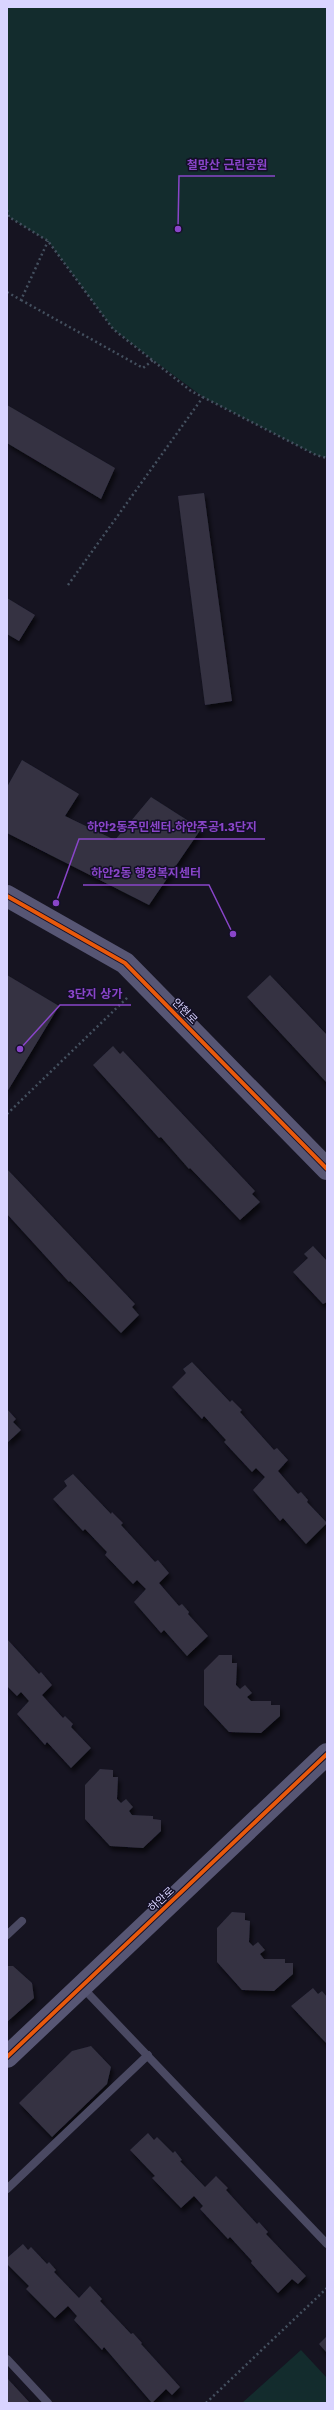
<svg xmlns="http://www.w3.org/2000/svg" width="334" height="2410" viewBox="0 0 334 2410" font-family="'Work Sans','Noto Sans KR',sans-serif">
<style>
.park{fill:#132c2d}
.building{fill:#343243;filter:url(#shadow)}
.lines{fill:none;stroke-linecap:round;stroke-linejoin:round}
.path{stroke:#44505f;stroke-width:2.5;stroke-dasharray:2 3;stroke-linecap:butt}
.lane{stroke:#4a4962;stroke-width:8}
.secondary{stroke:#575674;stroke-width:22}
.cycleway-casing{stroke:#130f26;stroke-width:6}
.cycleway{stroke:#e8590c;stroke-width:4}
.labels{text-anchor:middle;stroke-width:3;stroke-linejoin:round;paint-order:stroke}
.street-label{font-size:11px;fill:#d9d4ff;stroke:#130f26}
.leader{fill:none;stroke:#8945c9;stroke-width:1.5}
.callout-dot{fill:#8945c9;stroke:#130f26;stroke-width:1.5}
.callout-label{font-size:12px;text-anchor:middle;font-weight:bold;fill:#8945c9;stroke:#130f26;stroke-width:3;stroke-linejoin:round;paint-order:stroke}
</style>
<defs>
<filter id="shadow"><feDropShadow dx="2.5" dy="4.5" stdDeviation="2" flood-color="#0009"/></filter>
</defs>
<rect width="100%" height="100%" fill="#161421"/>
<path class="park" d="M 7,7 L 327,7 L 327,458 L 316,455 L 203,397 L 153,360 L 113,329 L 48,241 L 9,217 L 7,210 Z
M 301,2350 L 327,2378 L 327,2403 L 242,2403 Z"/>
<path class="building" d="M 7,405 L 115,468 L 101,499 L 7,443 Z
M 204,493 L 232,701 L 205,705 L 178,496 Z
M 7,598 L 35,615 L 19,641 L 7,634 Z
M 22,760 L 79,794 L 65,816 L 115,840 L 151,797 L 201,829 L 149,905 L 7,833 L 7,787 Z
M 7,975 L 59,1006 L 7,1092 Z
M 270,975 L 327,1035 L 327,1083 L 247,997 Z
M 113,1046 L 120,1054 L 123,1051 L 255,1191 L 252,1194 L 260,1202 L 240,1220 L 190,1168 L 189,1169 L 161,1137 L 159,1138 L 93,1065 Z
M 7,1169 L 135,1304 L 132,1307 L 139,1315 L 121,1333 L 70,1281 L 69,1282 L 7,1214 Z
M 313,1246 L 327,1261 L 327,1302 L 323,1304 L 293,1272 L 308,1258 L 304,1254 Z
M 192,1362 L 230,1402 L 232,1400 L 242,1410 L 240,1412 L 274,1450 L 277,1448 L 288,1460 L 278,1471 L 298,1494 L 301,1492 L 308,1500 L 307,1502 L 327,1523 L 306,1544 L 283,1518 L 280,1521 L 253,1490 L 265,1477 L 256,1468 L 252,1472 L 224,1442 L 226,1440 L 204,1416 L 202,1419 L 172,1387 L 186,1373 L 183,1369 Z
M 7,1409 L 16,1419 L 13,1422 L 21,1430 L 7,1443 Z
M 73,1474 L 111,1514 L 112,1512 L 123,1523 L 121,1525 L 155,1562 L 158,1560 L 169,1573 L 159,1583 L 179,1606 L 182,1604 L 189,1612 L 188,1614 L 208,1636 L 187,1656 L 164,1630 L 161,1633 L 134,1602 L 146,1589 L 137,1580 L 133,1584 L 105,1555 L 107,1552 L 85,1529 L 83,1531 L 53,1499 L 67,1486 L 64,1481 Z
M 7,1639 L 39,1674 L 41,1672 L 52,1685 L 42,1695 L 63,1718 L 65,1716 L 73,1724 L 71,1727 L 91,1748 L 71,1768 L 47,1742 L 45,1745 L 17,1714 L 29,1701 L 21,1692 L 17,1696 L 7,1686 Z
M 219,1655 L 232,1655 L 232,1663 L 237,1663 L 236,1685 L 240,1689 L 245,1685 L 252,1693 L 247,1697 L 251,1701 L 271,1701 L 271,1705 L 280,1705 L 280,1716 L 261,1733 L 229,1732 L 204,1705 L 204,1670 Z
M 100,1769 L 113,1770 L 113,1777 L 118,1777 L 117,1799 L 121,1803 L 126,1799 L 133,1807 L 129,1811 L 132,1815 L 153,1816 L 153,1819 L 161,1820 L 161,1831 L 143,1848 L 110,1846 L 85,1819 L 85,1785 Z
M 232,1912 L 245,1913 L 245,1920 L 250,1921 L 249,1942 L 253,1946 L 258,1942 L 265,1950 L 260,1954 L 264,1959 L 285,1959 L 285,1963 L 293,1963 L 293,1974 L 274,1991 L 242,1990 L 217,1962 L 217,1928 Z
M 7,1966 L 13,1966 L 32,1983 L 34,1998 L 7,2022 Z
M 313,1988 L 318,1994 L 322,1991 L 327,1997 L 327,2044 L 291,2006 Z
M 91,2046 L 111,2067 L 107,2084 L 52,2137 L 19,2103 L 72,2051 Z
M 148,2133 L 154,2140 L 157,2137 L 173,2153 L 175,2151 L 182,2160 L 180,2161 L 205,2187 L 216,2176 L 228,2188 L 226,2190 L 257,2224 L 259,2222 L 268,2232 L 266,2234 L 306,2276 L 298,2284 L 292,2279 L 278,2293 L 251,2263 L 252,2261 L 230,2237 L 228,2239 L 200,2209 L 203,2206 L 194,2196 L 181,2208 L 152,2178 L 155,2176 L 130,2150 Z
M 23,2244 L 28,2250 L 31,2247 L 47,2264 L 49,2262 L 56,2270 L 54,2272 L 79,2298 L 90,2286 L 102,2299 L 100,2301 L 131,2334 L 133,2333 L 142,2343 L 141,2344 L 180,2387 L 172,2395 L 166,2389 L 152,2403 L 104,2347 L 102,2350 L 74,2320 L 77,2316 L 68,2306 L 55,2318 L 26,2289 L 29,2286 L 7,2264 L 7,2258 Z
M 327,2336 L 327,2353 L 319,2344 Z
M 7,2378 L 30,2403 L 7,2403 Z"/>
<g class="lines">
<path class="path" d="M 7,210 L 9,217 L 48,241 L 113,329 L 191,391 L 316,455 L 327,458
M 7,292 L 21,300 L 48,241
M 21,300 L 143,368 L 153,360
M 68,585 L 203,397
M 7,1114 L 129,996
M 206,2403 L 327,2288"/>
<path class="lane" d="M 7,1935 L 22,1921
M 82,1987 L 327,2244
M 7,2189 L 148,2055
M 7,2359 L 48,2403"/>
<path class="secondary" d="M 7,896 L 125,963 L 327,1169
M 7,2057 L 327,1754"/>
<g class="cycleway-casing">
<path id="cycleway" d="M 7,896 L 125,963 L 327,1169
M 7,2057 L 327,1754"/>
</g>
<use href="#cycleway" class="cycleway"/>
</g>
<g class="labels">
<g class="street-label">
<text transform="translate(185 1011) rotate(45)" y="4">안현로</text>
<text transform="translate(161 1899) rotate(-43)" y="4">하안로</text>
</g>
</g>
<path class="leader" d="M178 229L179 176H275M56 903L79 839H265M233 934L209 885H83M20 1049L60 1005H131"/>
<g class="callout-dot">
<circle cx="178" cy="229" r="4"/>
<circle cx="56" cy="903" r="4"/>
<circle cx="233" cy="934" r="4"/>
<circle cx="20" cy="1049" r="4"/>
</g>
<g class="callout-label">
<text x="227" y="169">철망산 근린공원</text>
<text x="172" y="831">하안2동주민센터.하안주공1.3단지</text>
<text x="146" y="877">하안2동 행정복지센터</text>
<text x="95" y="998">3단지 상가</text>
</g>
<rect width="334" height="2410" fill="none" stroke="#d9d4ff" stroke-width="16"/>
</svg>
